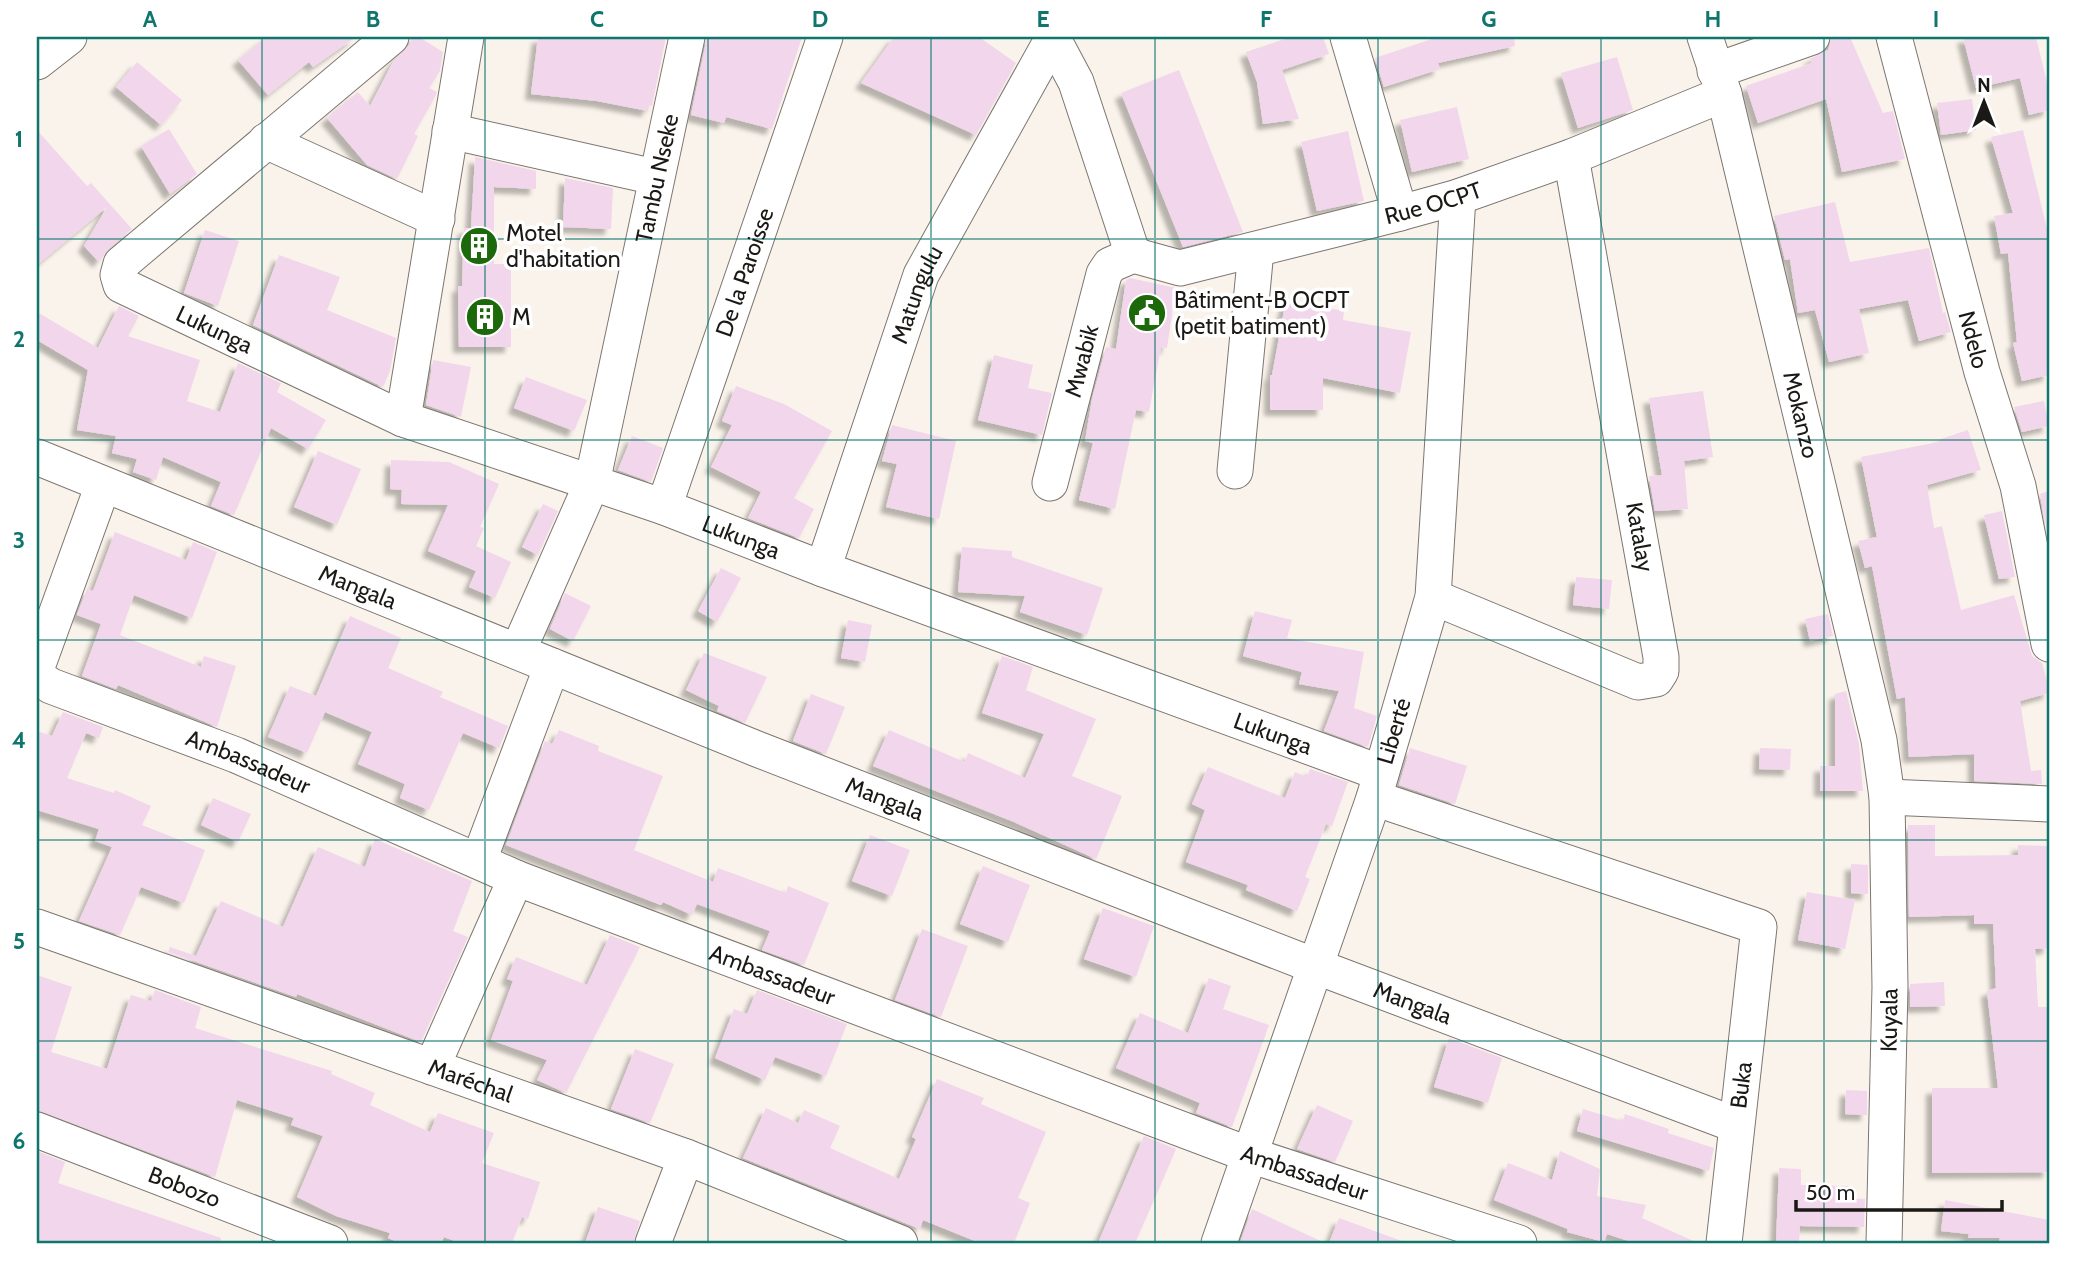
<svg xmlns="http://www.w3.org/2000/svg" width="2086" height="1280" viewBox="0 0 2086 1280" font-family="Cabin,sans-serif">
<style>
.building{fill:#f1d6ec;filter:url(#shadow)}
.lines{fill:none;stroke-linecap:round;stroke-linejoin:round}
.minor-casing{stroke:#7d7670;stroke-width:37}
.minor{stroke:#fff;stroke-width:35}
.grid{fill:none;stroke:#0f766e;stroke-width:2;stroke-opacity:0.55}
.labels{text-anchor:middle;stroke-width:7;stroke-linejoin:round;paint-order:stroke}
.street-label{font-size:23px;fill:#1b1916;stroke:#fff}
.poi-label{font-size:23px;fill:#1b1916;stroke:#fff;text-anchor:start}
.neatline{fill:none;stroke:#0f766e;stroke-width:2.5}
.grid-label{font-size:23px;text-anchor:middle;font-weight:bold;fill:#0f766e}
</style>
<defs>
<filter id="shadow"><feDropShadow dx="-6" dy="6" stdDeviation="2" flood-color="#0004"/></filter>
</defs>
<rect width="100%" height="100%" fill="#faf3eb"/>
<path class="building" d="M 266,37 L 356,37 L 313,67 L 309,62 L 268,95 L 238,60 Z
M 411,37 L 419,37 L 443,52 L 440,71 L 429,88 L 437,92 L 436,95 L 414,134 L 418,136 L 397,179 L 367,165 L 327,118 L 358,92 L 370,106 L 393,62 L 410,44 Z
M 538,37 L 666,37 L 652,106 L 649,105 L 648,111 L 597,101 L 531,94 Z
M 707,37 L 802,37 L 772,129 L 726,117 L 724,123 L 691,115 Z
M 894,37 L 979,37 L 1016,63 L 976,135 L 861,83 Z
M 1291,37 L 1323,37 L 1329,54 L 1282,70 L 1299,119 L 1263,124 L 1257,82 L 1246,52 Z
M 1438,37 L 1514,37 L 1515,46 L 1438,63 L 1440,69 L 1384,87 L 1375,58 Z
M 1832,37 L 1850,37 L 1883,113 L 1893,111 L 1905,159 L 1842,172 L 1826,99 L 1758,123 L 1746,86 L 1812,63 L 1810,59 L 1828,50 Z
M 1963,37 L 2036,37 L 2049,91 L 2049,110 L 2029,115 L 2020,78 L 1976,88 Z
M 1617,57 L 1633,110 L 1578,128 L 1561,73 Z
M 137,62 L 182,100 L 161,125 L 116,87 Z
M 1179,70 L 1243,232 L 1183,247 L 1121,93 Z
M 1972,99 L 1976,130 L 1941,135 L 1937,103 Z
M 1457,107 L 1469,159 L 1412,172 L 1400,120 Z
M 169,129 L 197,174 L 170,194 L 141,146 Z
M 37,130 L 87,186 L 91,183 L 132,229 L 108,249 L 99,262 L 84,246 L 107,207 L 37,265 Z
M 2023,130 L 2049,237 L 2049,375 L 2022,381 L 2013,343 L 2017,342 L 2008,253 L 2001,254 L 1994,216 L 2013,213 L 1991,137 Z
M 1348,131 L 1364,201 L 1317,211 L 1301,142 Z
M 475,157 L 536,171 L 536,189 L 494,187 L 494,264 L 511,264 L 511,347 L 459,347 L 458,286 L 462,286 L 464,228 L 471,228 Z
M 565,178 L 613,188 L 611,229 L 563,227 Z
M 1835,202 L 1850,262 L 1929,248 L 1943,313 L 1945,312 L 1951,332 L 1919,341 L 1908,300 L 1859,309 L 1869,353 L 1829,362 L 1815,310 L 1798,313 L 1790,259 L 1785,260 L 1774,216 Z
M 205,230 L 239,241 L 218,306 L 184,293 Z
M 279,255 L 340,277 L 327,310 L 396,338 L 390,371 L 383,387 L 253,325 Z
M 1130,278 L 1176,288 L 1167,348 L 1161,347 L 1149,412 L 1136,410 L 1115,509 L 1079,500 L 1093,443 L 1085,441 L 1092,399 L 1106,347 L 1116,349 L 1126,280 Z
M 1286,300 L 1344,311 L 1343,320 L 1411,332 L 1400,393 L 1323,378 L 1323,410 L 1270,410 L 1270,375 L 1272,375 Z
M 119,306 L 139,316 L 128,336 L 200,360 L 187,401 L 220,412 L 238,363 L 281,383 L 277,392 L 326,420 L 308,449 L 271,428 L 234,515 L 211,506 L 221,482 L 163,457 L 156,480 L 133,472 L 137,459 L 112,453 L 116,436 L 77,430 L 88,370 L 37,340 L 37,312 L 98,348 Z
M 994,355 L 1033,365 L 1028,388 L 1052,393 L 1042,435 L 978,420 Z
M 433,360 L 471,367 L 461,417 L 426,405 Z
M 526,377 L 587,400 L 574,431 L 514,408 Z
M 736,386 L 784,404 L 832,431 L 794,498 L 814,509 L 799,538 L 748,518 L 761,492 L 711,467 L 732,425 L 722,421 Z
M 1703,391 L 1713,457 L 1684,461 L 1688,509 L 1655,511 L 1649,476 L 1662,475 L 1649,398 Z
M 2044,401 L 2049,426 L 2022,432 L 2014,407 Z
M 892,425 L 956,441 L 939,519 L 886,507 L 897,464 L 882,461 Z
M 1968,430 L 1981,470 L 1927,485 L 1934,528 L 1942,526 L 1961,610 L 2014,595 L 2032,656 L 2042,663 L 2049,689 L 2049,693 L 2020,701 L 2031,771 L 2041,770 L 2042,784 L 1974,781 L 1974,754 L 1909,757 L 1905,697 L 1897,699 L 1872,566 L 1865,568 L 1858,541 L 1877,537 L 1861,457 L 1939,442 L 1938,440 Z
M 632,436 L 663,448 L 651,482 L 618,470 Z
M 318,451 L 361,469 L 337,525 L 294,507 Z
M 391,460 L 449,462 L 499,484 L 480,527 L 484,528 L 476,546 L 511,562 L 495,598 L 469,587 L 476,571 L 428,551 L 448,505 L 401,504 L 402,490 L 390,489 Z
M 2049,491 L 2049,541 L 2040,494 Z
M 543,504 L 558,511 L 538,555 L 522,547 Z
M 2002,511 L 2015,577 L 1999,579 L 1984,515 Z
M 115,532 L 186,560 L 193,542 L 217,552 L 192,618 L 134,595 L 120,635 L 201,667 L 204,656 L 236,666 L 217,727 L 118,685 L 116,689 L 82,676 L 101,624 L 77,615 L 87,589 L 93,591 Z
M 962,547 L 1012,551 L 1012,557 L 1103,588 L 1087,635 L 1020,612 L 1025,596 L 958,592 Z
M 721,568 L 741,578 L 717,622 L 698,611 Z
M 1576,577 L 1612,580 L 1609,609 L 1573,605 Z
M 565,593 L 591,606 L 573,641 L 550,629 Z
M 1255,611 L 1292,620 L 1287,638 L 1364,652 L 1354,708 L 1377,716 L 1368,747 L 1324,731 L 1339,691 L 1299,684 L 1302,672 L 1243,656 Z
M 1828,614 L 1833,636 L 1810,641 L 1805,619 Z
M 350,616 L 401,638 L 388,668 L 443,692 L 440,697 L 508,726 L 499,748 L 463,733 L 429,810 L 400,798 L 405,784 L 358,764 L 372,732 L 325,712 L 307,753 L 268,737 L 290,686 L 316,696 Z
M 848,620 L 872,625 L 865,662 L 841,658 Z
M 704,653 L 767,677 L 745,723 L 717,711 L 719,706 L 686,690 Z
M 1002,656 L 1033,667 L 1026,690 L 1096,719 L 1072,776 L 1122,796 L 1096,859 L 1014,822 L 873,766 L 889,730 L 965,762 L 968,753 L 1025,778 L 1044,734 L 982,713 Z
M 1846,691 L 1859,744 L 1863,791 L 1820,791 L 1820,766 L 1835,766 L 1835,694 Z
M 811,694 L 845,707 L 826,754 L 793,741 Z
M 63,712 L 103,727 L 99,738 L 86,733 L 67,778 L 114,793 L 115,790 L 151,806 L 142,825 L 205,850 L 184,903 L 141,887 L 120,935 L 79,921 L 112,847 L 95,841 L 99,829 L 37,810 L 37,731 L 52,736 Z
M 559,730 L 599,746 L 598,751 L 663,776 L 634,850 L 713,882 L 718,868 L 786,893 L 788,886 L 829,903 L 804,965 L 762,950 L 770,931 L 697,904 L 692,915 L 663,902 L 661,905 L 506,845 L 545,741 L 552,744 Z
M 1410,748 L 1467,766 L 1455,804 L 1399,785 Z
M 1760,748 L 1791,749 L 1790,770 L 1759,769 Z
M 1208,767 L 1285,798 L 1295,772 L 1307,777 L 1310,769 L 1348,782 L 1332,826 L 1326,824 L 1305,877 L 1310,879 L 1297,911 L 1246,890 L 1248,885 L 1186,862 L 1205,810 L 1192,804 Z
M 213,798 L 251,814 L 238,842 L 201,825 Z
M 1908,825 L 1935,825 L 1935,856 L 2018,855 L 2018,845 L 2049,846 L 2049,948 L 2035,949 L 2038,1007 L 2048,1007 L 2049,1172 L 1932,1173 L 1932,1088 L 1998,1088 L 1987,991 L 1996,988 L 1993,924 L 1974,924 L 1974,915 L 1909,917 Z
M 870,835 L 910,850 L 892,896 L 852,881 Z
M 375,839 L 472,881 L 453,931 L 468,937 L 421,1042 L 297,994 L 296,997 L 168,952 L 170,947 L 196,956 L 221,901 L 283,927 L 318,847 L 365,867 Z
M 1851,864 L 1868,865 L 1868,894 L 1851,893 Z
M 983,866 L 1030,885 L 1008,942 L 960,924 Z
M 1807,892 L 1855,900 L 1845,949 L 1798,940 Z
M 1103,908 L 1154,926 L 1136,977 L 1084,959 Z
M 922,929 L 968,946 L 941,1017 L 895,1000 Z
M 610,935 L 640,947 L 566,1093 L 537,1080 L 547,1060 L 491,1040 L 513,981 L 507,979 L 516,957 L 587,985 Z
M 37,975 L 72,987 L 51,1052 L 107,1069 L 131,995 L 151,1001 L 155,990 L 201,1007 L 195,1028 L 332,1071 L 331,1074 L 375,1093 L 370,1105 L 430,1132 L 438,1113 L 494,1133 L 482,1163 L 540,1182 L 528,1219 L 522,1217 L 512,1243 L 460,1243 L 444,1237 L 441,1243 L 400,1243 L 388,1238 L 390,1233 L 336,1216 L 297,1197 L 323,1136 L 291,1125 L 294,1118 L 237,1100 L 215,1177 L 37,1110 Z
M 1209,978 L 1231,986 L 1223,1009 L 1269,1025 L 1232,1127 L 1196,1113 L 1200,1103 L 1116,1068 L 1140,1013 L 1188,1033 Z
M 1944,982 L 1945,1006 L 1910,1007 L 1910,984 Z
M 757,990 L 847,1024 L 826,1076 L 775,1057 L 765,1080 L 715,1058 L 734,1009 L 747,1014 Z
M 1449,1038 L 1502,1058 L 1488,1103 L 1434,1087 Z
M 635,1049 L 674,1064 L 650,1123 L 611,1109 Z
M 937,1079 L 984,1098 L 981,1104 L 1046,1132 L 1018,1198 L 1030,1203 L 1014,1243 L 980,1243 L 923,1220 L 920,1229 L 743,1158 L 766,1108 L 798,1123 L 804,1110 L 840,1126 L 830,1148 L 899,1179 L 916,1139 L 912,1137 Z
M 1846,1090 L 1867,1091 L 1867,1115 L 1845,1114 Z
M 1317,1105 L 1353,1121 L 1335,1162 L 1297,1149 Z
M 1583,1109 L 1623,1121 L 1625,1114 L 1669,1129 L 1668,1133 L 1714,1148 L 1709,1171 L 1577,1131 Z
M 1144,1136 L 1176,1149 L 1161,1184 L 1135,1243 L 1098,1243 Z
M 37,1151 L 65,1162 L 58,1183 L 221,1238 L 220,1243 L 37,1243 Z
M 1560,1151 L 1600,1169 L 1597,1196 L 1646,1205 L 1642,1218 L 1698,1243 L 1635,1243 L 1607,1234 L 1604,1242 L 1567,1232 L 1568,1229 L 1494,1200 L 1508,1163 L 1552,1180 Z
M 1779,1168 L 1801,1169 L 1801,1185 L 1848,1186 L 1848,1198 L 1865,1199 L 1864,1227 L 1800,1226 L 1799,1243 L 1776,1243 Z
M 1945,1200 L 2049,1220 L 2049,1243 L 1999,1243 L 2000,1238 L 1968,1238 L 1969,1234 L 1941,1231 Z
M 598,1207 L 640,1221 L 633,1243 L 585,1243 Z
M 1252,1209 L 1325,1243 L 1240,1243 Z
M 1339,1218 L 1402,1241 L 1401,1243 L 1329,1243 Z"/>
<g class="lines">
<g class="minor-casing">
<g id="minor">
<path id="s1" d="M 391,37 L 121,264 L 118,275 L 121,285 L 403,419 L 664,507 L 823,569 L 1381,773"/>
<path d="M 1052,37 L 1076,82 L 1133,255"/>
<path d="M 1348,37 L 1400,213"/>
<path id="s2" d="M 1705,37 L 1724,94 L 1879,740 L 1887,797 L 1890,987 L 1884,1243"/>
<path id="s3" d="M 1894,37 L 1982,372 L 2018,486 L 2049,644"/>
<path d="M 37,62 L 69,37"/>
<path d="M 1715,71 L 1812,37"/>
<path d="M 450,131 L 655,177"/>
<path d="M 266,141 L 437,219"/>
<path id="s4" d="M 1133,255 L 1180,268 L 1400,213 L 1458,197 L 1571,157 L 1724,94"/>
<path d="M 403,419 L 466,37"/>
<path id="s5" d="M 37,457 L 757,749 L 1315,966 L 1736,1125"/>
<path d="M 1235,471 L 1256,250"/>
<path id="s6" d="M 1050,483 L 1104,274 L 1110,265 L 1133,255"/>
<path id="s7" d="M 664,507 L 825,37"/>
<path id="s8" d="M 823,569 L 921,275 L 1053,38"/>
<path d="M 1433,597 L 1638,682 L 1656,679 L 1661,671 L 1661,657 L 1571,157"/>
<path id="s9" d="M 518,651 L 592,483 L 687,37"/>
<path d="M 37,667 L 103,485"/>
<path id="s10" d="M 37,677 L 51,686 L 236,755 L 516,878 L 1250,1155 L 1519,1243"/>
<path d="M 1887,797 L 2049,804"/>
<path d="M 1374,798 L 1759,927 L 1724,1243"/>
<path d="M 479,860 L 552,666"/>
<path id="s11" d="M 37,927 L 686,1157 L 900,1243"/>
<path d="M 432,1067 L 516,878"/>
<path id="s12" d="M 37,1130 L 330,1243"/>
<path d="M 653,1243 L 686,1157"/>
<path id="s13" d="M 1219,1243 L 1374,798 L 1433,597 L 1458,197"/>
</g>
</g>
<use href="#minor" class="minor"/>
</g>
<path class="grid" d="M 262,37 L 262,1243M 485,37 L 485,1243M 708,37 L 708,1243M 931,37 L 931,1243M 1155,37 L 1155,1243M 1378,37 L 1378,1243M 1601,37 L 1601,1243M 1824,37 L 1824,1243M 37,239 L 2049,239M 37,440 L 2049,440M 37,640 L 2049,640M 37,840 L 2049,840M 37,1041 L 2049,1041"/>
<defs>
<g id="building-disc" transform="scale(2.0125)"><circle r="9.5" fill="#1b690a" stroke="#fff"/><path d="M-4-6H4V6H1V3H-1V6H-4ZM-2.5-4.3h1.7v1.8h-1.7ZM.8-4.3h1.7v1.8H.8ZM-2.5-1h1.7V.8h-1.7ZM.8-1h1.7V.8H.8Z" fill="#fff"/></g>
<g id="civic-disc" transform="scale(2.0125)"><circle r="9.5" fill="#1b690a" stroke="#fff"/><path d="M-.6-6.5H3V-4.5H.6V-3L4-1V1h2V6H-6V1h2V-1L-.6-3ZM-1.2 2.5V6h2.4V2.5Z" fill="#fff"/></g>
</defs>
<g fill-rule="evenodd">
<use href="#building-disc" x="479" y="246"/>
<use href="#civic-disc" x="1147" y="313"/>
<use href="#building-disc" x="485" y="317"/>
</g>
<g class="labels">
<g class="street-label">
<text dy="8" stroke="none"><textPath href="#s9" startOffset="495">Tambu Nseke</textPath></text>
<text dy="8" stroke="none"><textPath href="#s4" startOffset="310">Rue OCPT</textPath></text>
<text dy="8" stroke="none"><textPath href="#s7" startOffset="248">De la Paroisse</textPath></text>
<text dy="8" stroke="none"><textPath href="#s8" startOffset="290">Matungulu</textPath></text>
<text dy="8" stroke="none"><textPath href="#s1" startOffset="478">Lukunga</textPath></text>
<text dy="8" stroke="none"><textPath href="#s3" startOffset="313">Ndelo</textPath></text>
<text dy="8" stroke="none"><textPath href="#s6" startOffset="126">Mwabik</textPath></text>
<text dy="8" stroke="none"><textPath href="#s2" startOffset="390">Mokanzo</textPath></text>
<text transform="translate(1640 537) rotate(80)" y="8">Katalay</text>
<text dy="8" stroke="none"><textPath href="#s1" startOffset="1045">Lukunga</textPath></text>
<text dy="8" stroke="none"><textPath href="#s5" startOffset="346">Mangala</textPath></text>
<text dy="8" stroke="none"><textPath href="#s13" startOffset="541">Liberté</textPath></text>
<text dy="8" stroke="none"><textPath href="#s1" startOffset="1612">Lukunga</textPath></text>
<text dy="8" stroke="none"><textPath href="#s10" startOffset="228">Ambassadeur</textPath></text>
<text dy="8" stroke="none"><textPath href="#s5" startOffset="914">Mangala</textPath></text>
<text dy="8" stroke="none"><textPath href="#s10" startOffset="794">Ambassadeur</textPath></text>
<text dy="8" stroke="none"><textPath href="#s5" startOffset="1480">Mangala</textPath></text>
<text transform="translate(1889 1020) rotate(-89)" y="8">Kuyala</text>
<text dy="8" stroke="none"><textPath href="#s11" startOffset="460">Maréchal</textPath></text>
<text transform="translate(1741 1085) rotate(-83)" y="8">Buka</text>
<text dy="8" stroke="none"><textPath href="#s10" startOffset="1362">Ambassadeur</textPath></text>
<text dy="8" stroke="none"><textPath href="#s12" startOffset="158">Bobozo</textPath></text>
</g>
<g class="poi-label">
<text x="506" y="241">Motel<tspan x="506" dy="26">d'habitation</tspan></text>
<text x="1174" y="308">Bâtiment-B OCPT<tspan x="1174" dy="26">(petit batiment)</tspan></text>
<text x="512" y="325">M</text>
</g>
</g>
<rect width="2086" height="1280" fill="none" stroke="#ffffff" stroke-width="77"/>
<g transform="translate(1984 102)" stroke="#ffffff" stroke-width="5" paint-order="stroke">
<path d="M0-5L12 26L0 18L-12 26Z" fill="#1b1916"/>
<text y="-10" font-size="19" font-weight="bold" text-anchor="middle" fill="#1b1916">N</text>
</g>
<path d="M1796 1200v10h206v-10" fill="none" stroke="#1b1916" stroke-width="3.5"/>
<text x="1806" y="1200" font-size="21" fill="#1b1916" stroke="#ffffff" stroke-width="5" paint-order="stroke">50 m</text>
<rect x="38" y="38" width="2010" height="1204" class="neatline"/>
<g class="grid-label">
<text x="150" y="27">A</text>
<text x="373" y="27">B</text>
<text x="597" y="27">C</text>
<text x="820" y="27">D</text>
<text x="1043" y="27">E</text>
<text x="1266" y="27">F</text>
<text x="1489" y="27">G</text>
<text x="1713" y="27">H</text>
<text x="1936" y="27">I</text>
<text x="19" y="147">1</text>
<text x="19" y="347">2</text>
<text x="19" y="548">3</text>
<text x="19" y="748">4</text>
<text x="19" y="949">5</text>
<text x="19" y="1149">6</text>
</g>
</svg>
